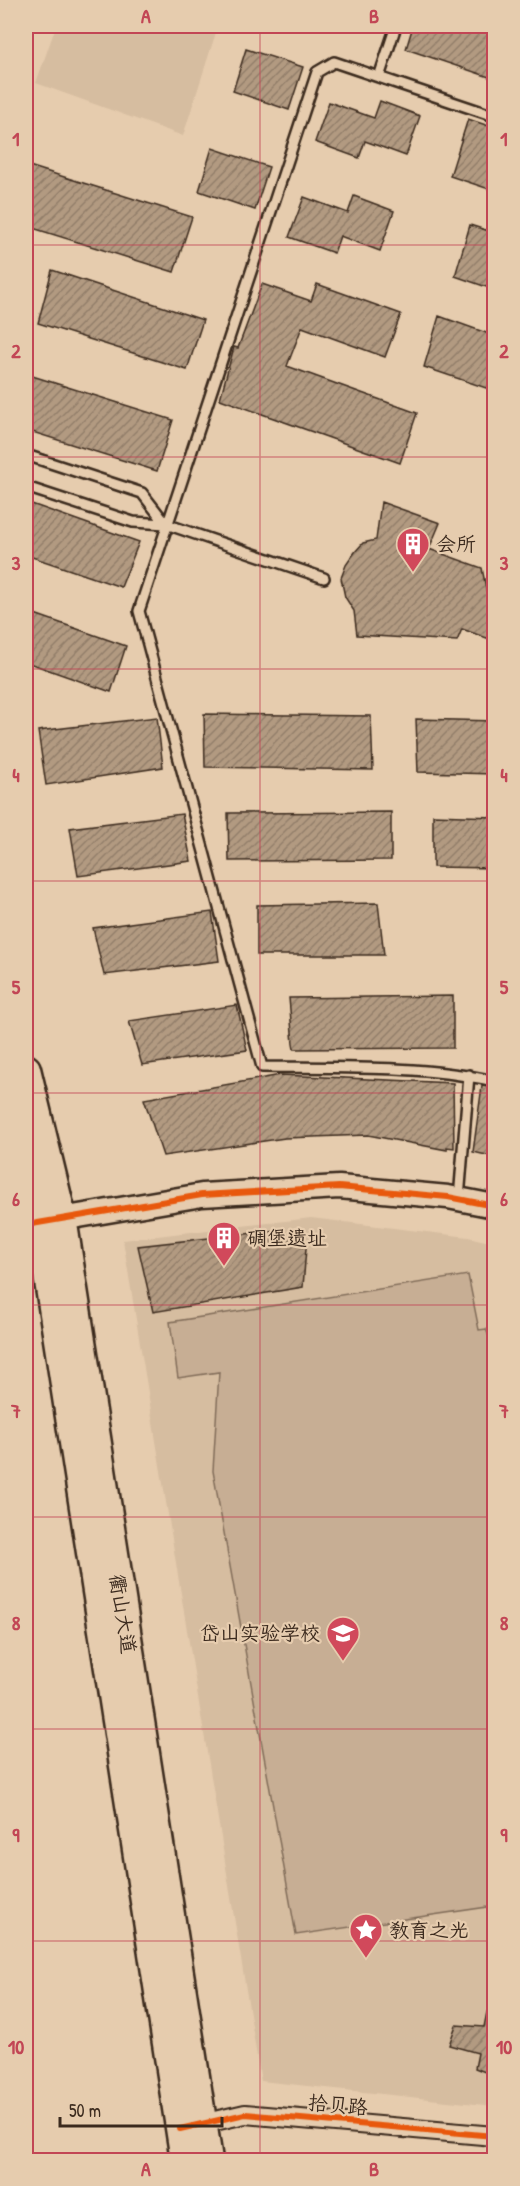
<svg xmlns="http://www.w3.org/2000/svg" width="520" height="2186" viewBox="0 0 520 2186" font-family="'Patrick Hand','LXGW WenKai TC',sans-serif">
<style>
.built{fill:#d6bda0}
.garden{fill:#c7ae94;stroke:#816c59;stroke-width:1.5}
.building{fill:url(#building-hatch);stroke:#3b2a1e;stroke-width:1.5}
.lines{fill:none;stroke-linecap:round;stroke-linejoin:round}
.service-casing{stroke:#3b2a1e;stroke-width:14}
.minor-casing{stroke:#3b2a1e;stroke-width:22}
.tertiary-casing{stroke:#3b2a1e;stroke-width:27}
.primary-casing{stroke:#3b2a1e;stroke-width:33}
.service{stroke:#e6ccae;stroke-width:9}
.minor{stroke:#e6ccae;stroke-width:18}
.tertiary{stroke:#e6ccae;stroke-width:22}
.primary{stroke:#e6ccae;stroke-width:28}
.cycleway-casing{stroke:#e6ccae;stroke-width:10}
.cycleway{stroke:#e8590c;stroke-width:6}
.grid{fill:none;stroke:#c24655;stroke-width:1.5;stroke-opacity:0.55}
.labels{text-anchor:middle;stroke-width:4.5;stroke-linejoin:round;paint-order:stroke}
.poi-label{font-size:20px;fill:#3b2a1e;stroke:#e6ccae;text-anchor:start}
.street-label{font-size:20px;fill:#3b2a1e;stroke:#e6ccae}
.neatline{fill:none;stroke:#c24655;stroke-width:2}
.grid-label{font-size:20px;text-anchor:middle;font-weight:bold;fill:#c24655}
</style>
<defs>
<pattern id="building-hatch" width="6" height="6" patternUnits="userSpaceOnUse" patternTransform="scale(1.5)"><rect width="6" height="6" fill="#b29a81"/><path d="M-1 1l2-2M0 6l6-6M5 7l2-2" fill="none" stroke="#927e69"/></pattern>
</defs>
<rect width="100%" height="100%" fill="#e6ccae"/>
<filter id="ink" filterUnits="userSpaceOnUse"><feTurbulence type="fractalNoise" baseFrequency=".0167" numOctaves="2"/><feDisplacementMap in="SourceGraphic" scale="12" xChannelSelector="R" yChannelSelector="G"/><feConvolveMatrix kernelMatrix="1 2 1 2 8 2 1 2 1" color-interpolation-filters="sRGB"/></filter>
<g filter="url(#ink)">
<path class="built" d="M 56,26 L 218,26 L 183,136 L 36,83 Z
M 311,1218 L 468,1237 L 494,1243 L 494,2106 L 261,2081 L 123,1240 Z"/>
<path class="garden" d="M 468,1275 L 479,1330 L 486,1329 L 494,1350 L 494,1906 L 296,1935 L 213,1471 L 219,1372 L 178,1378 L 170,1322 Z"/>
<path class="building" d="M 413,26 L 495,26 L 495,79 L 406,49 Z
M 246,49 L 303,67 L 289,110 L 233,91 Z
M 380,101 L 420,116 L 406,156 L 365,141 L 359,158 L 315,142 L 329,102 L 374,118 Z
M 468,119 L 495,128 L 495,191 L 450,176 Z
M 212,148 L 269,167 L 255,210 L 199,191 Z
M 26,165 L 192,217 L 174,272 L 26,226 Z
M 354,196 L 394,211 L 380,251 L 340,236 L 334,253 L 289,237 L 304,197 L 348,213 Z
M 470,225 L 495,233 L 495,290 L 455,276 Z
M 52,270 L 203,320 L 187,370 L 38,323 Z
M 262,284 L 311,301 L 317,284 L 401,314 L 385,357 L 302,327 L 287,366 L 417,413 L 400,463 L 220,399 L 234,347 L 238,348 Z
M 439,316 L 495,336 L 495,391 L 424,367 Z
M 26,374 L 173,420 L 157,471 L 26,430 Z
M 26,502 L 139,542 L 121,587 L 26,555 Z
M 381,502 L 440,523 L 429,549 L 482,568 L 489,604 L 495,606 L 495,641 L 462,629 L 457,641 L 357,635 L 354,611 L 345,597 L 341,578 L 346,565 L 355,552 L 363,543 L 376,540 Z
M 26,611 L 126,646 L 111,692 L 26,662 Z
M 204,714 L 371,716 L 373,770 L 205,767 Z
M 157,717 L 163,767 L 46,785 L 38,731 Z
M 416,719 L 495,721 L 495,774 L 418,772 Z
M 391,812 L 391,860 L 229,861 L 228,813 Z
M 182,814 L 191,861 L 78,876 L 70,828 Z
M 433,815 L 495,817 L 495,868 L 433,867 Z
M 378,903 L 384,955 L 257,955 L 257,905 Z
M 212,912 L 219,961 L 104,975 L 93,928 Z
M 453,996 L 453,1048 L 294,1049 L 293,1044 L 289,998 Z
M 237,1005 L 247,1050 L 142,1065 L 129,1021 Z
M 281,1075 L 453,1083 L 454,1148 L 447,1147 L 447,1150 L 368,1135 L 285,1138 L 163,1156 L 144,1099 Z
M 482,1086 L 495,1088 L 495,1157 L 473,1152 Z
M 282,1230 L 306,1248 L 303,1287 L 153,1312 L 138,1246 Z
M 487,2012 L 495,2013 L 495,2076 L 475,2068 L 478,2053 L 449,2045 L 456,2025 L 484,2027 Z"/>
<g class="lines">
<g class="service-casing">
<path id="service" d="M 379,77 L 396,26
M 494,116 L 334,62 L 317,72 L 139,611 L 262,1067 C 337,1068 421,1065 494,1081
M 26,455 L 142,493 L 166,524
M 26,487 L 133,522 L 166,524 L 324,578
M 459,1199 L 469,1075"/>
</g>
<g class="minor-casing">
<path id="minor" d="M 193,2126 L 245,2114 L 494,2136"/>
</g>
<g class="tertiary-casing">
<path id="tertiary" d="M 26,1225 L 202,1195 L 339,1187 L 448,1197 L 494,1206"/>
</g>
<g class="primary-casing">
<path id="primary" d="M 26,1069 L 62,1218 L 208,2160
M 26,1162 L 40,1223 L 185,2160"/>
</g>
<use href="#service" class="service"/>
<use href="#minor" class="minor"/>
<use href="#tertiary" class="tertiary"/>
<use href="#primary" class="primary"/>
<g class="cycleway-casing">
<path id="cycleway" d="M 26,1225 L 202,1195 L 339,1187 L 448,1197 L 494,1206
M 180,2129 L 245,2114 L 494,2136"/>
</g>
<use href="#cycleway" class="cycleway"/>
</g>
</g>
<path class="grid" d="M 260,26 L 260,2160M 26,245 L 494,245M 26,457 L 494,457M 26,669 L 494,669M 26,881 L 494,881M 26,1093 L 494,1093M 26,1305 L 494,1305M 26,1517 L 494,1517M 26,1729 L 494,1729M 26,1941 L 494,1941"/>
<defs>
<g id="building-pin" transform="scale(1.725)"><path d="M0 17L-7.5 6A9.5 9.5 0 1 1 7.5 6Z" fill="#d1495b" stroke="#e6ccae"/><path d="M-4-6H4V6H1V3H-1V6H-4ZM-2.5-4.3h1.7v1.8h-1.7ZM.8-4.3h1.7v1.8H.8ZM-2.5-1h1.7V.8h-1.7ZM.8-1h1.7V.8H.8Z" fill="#fff"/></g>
<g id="school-pin" transform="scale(1.725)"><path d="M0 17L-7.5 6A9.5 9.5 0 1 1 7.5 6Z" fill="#d1495b" stroke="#e6ccae"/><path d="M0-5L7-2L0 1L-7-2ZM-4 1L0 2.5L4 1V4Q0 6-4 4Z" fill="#fff"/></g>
<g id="sight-pin" transform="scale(1.725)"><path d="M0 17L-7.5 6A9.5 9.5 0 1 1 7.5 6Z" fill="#d1495b" stroke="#e6ccae"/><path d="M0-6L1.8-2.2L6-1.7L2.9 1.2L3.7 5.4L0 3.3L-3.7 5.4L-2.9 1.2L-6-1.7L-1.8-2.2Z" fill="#fff"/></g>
</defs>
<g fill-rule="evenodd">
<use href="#building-pin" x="413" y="544"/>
<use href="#building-pin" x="224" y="1238"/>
<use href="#school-pin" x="343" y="1633"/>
<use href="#sight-pin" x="366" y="1930"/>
</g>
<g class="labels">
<g class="poi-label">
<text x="436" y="551">会所</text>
<text x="247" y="1245">碉堡遗址</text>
<text x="320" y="1640" text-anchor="end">岱山实验学校</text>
<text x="389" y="1937">教育之光</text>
</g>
<g class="street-label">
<text transform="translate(123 1614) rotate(81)" y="7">衢山大道</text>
<text transform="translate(338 2105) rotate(5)" y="7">拾贝路</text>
</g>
</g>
<rect width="520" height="2186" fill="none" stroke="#e6ccae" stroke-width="66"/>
<path d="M60 2117v9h162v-9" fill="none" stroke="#3b2a1e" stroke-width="3"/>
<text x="69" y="2117" font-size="18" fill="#3b2a1e" stroke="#e6ccae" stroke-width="4.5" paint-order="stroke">50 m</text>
<rect x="33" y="33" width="454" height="2120" class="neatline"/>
<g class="grid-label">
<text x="146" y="23">A</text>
<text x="374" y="23">B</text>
<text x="16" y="146">1</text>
<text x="504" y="146">1</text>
<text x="16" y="358">2</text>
<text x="504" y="358">2</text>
<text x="16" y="570">3</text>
<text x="504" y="570">3</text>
<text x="16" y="782">4</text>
<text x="504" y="782">4</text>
<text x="16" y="994">5</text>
<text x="504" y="994">5</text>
<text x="16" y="1206">6</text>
<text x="504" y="1206">6</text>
<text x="16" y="1418">7</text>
<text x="504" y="1418">7</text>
<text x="16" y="1630">8</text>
<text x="504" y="1630">8</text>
<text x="16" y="1842">9</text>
<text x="504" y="1842">9</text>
<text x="16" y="2054">10</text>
<text x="504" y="2054">10</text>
<text x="146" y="2176">A</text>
<text x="374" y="2176">B</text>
</g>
</svg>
